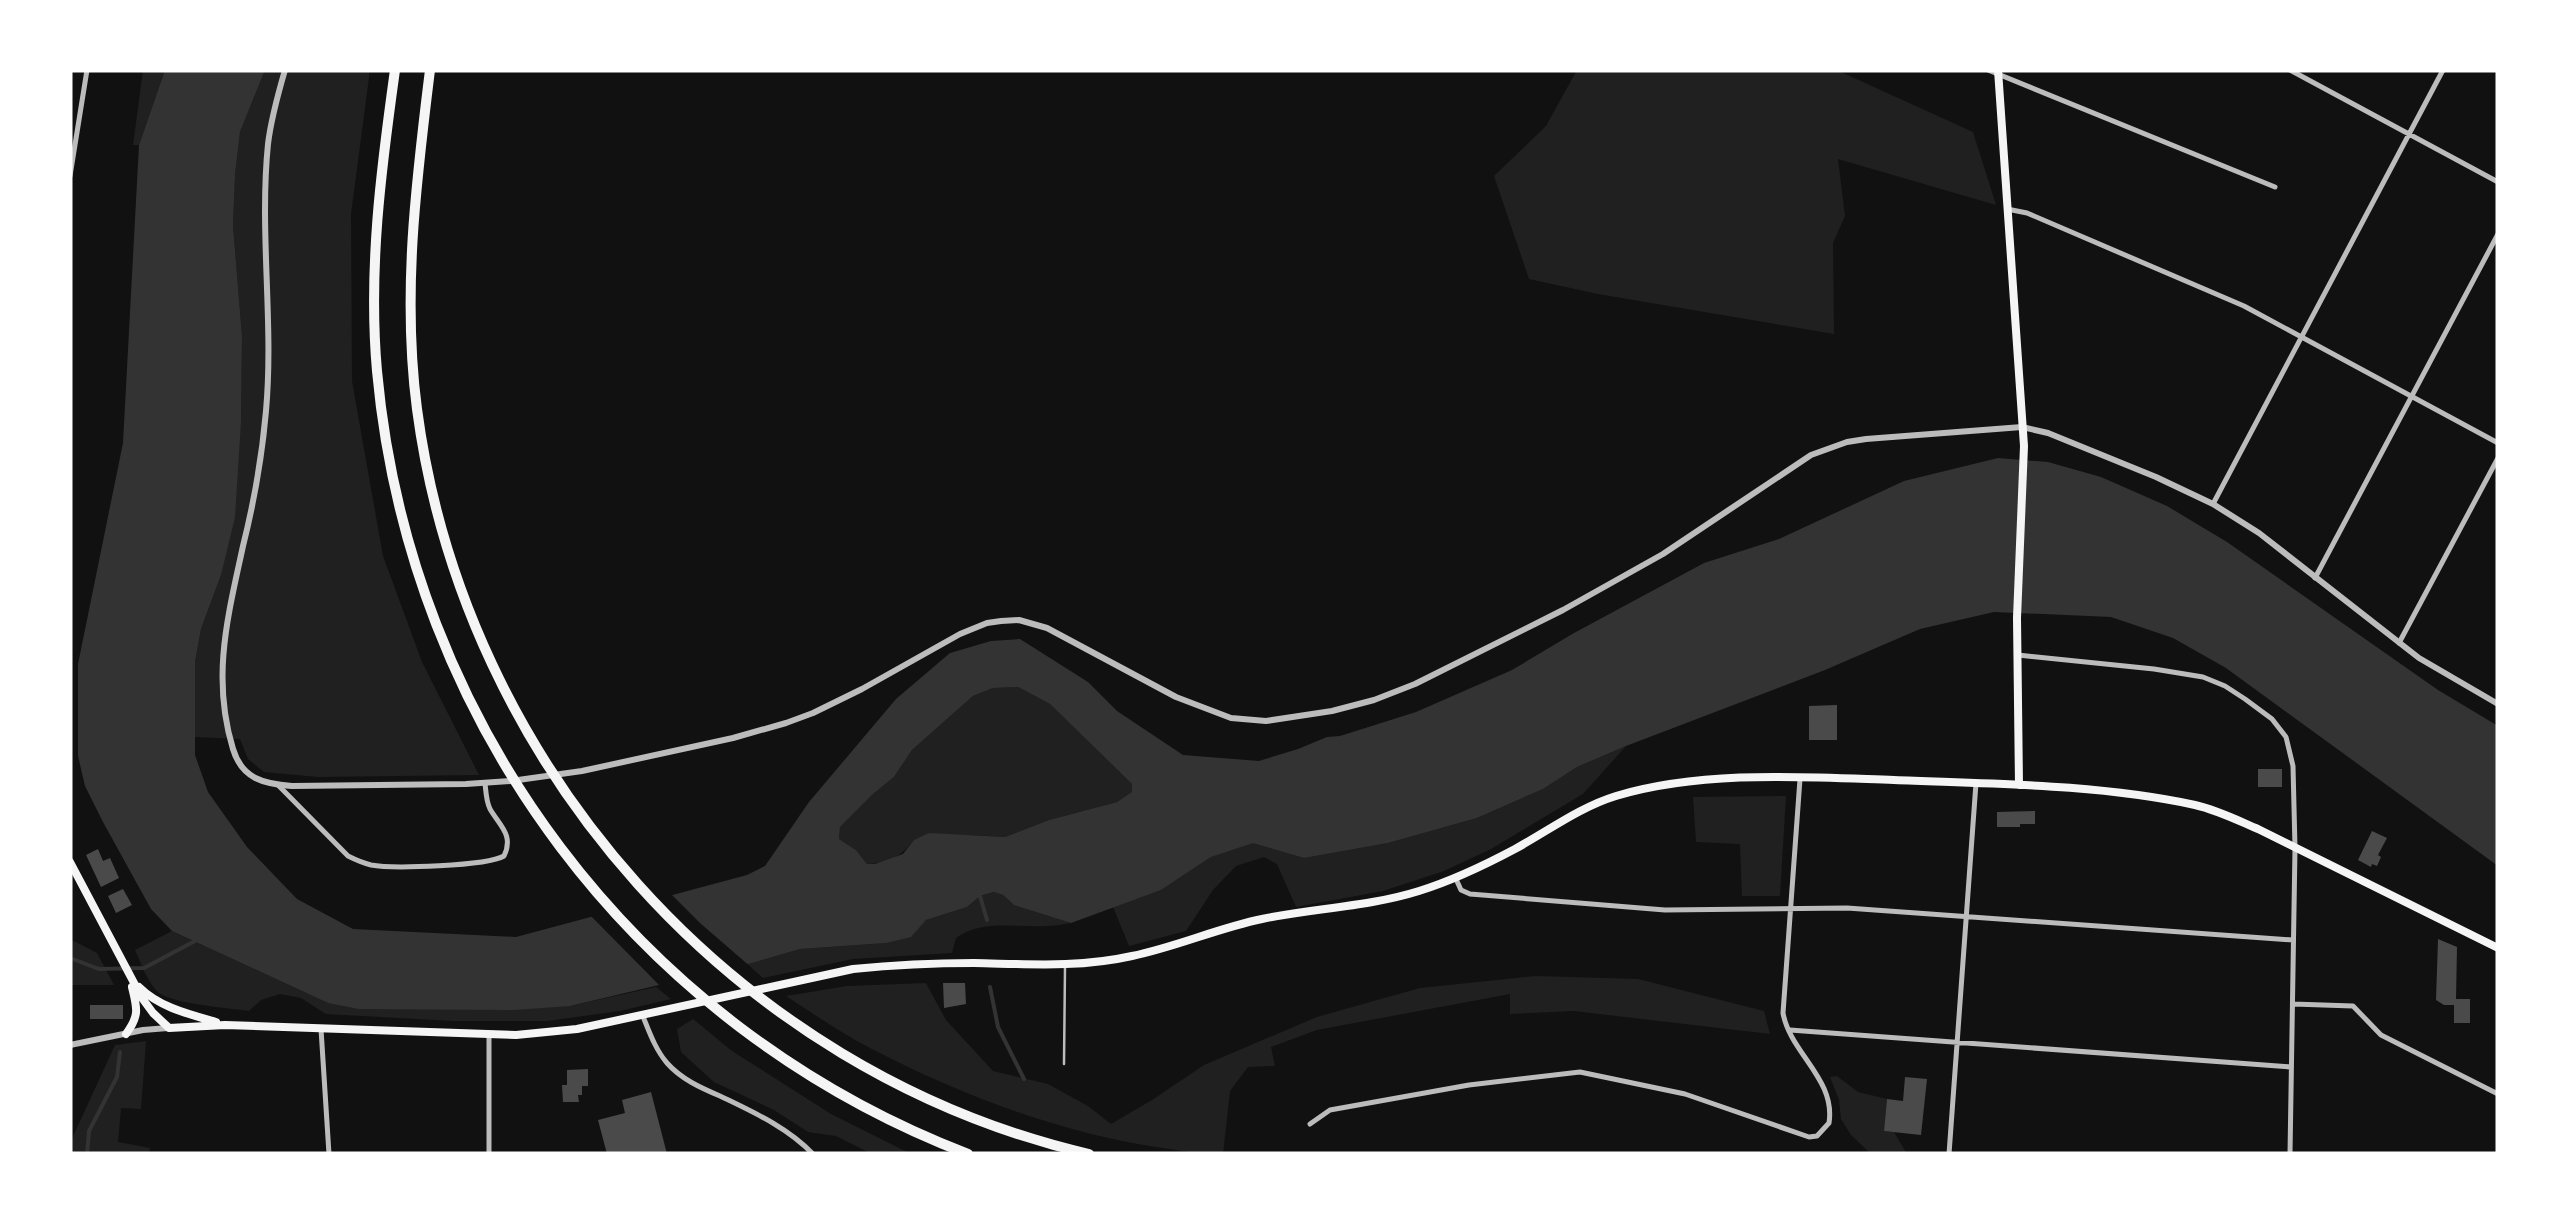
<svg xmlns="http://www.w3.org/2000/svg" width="2568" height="1224" viewBox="0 0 2568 1224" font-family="'PT Sans Narrow',sans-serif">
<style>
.green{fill:#202020}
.water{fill:#333;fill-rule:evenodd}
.pier{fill:#111}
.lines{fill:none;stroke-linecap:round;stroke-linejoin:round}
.stream{stroke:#333;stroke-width:4}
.building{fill:#4a4a4a}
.service{stroke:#bcbcbc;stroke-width:2.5}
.minor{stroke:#bcbcbc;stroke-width:5}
.tertiary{stroke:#bcbcbc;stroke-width:6}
.secondary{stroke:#f5f5f5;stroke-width:8}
.motorway{stroke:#f5f5f5;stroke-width:10}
</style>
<rect width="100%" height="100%" fill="#111"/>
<path class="green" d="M 143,70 L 165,70 L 139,145 L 133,145 Z
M 265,70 L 370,70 L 351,214 L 352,381 L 383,556 L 422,662 L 479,775 L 318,777 L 264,772 L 248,759 L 240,739 L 194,737 L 195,662 L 201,629 L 221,575 L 241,422 L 242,336 L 233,226 L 235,175 L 240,132 Z
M 1577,70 L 1841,70 L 1841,72 L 1973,132 L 1996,205 L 1838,159 L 1845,216 L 1833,243 L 1834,334 L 1598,294 L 1529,279 L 1494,176 L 1546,126 Z
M 1018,687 L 1050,704 L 1132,784 L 1133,792 L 1117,802 L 1049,820 L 1005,837 L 973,835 L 914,840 C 903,855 887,864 867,864 L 856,850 L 839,839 L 840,827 L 873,794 L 894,777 L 912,750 L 973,696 L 993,688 Z
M 1626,746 L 1583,794 L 1491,849 L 1444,871 L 1383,891 L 1296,907 L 1277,864 L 1264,857 L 1236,866 L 1213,890 L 1186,931 L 1129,946 L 1113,907 L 1161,890 L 1211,857 L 1253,842 L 1304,858 L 1388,843 L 1477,818 L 1543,789 L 1577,767 Z
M 1786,796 L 1780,896 L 1742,896 L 1740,844 L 1696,842 L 1693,797 Z
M 995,892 L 1003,895 L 1014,905 L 1071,923 C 1063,924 1055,926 1046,926 C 1016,928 982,919 956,938 L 952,953 L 853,959 L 763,978 L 747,964 L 800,949 L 886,943 L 926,920 L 967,907 L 980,896 Z
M 172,931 L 328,1003 L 570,1006 L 656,987 L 671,999 L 620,1011 L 547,1021 L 453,1021 L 326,1014 L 301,998 L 280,994 L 261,1000 L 249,1011 C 229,1008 174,1004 159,993 C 148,984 141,963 135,950 Z
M 70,939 L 97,953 L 114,985 L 70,985 Z
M 1536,976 L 1638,979 L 1764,1011 L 1770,1034 L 1574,1011 L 1510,1014 L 1510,994 L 1317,1030 L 1271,1047 L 1275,1066 L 1248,1067 L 1230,1091 L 1223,1154 C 1202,1154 1182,1151 1162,1148 C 1060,1133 963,1096 872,1049 C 842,1034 814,1014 786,996 L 847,986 L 926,983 L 946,1020 L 993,1071 L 1048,1084 L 1088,1106 L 1111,1124 L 1152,1100 L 1204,1065 L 1317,1017 L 1420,988 Z
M 693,1019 L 732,1051 L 831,1114 L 911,1154 L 872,1154 L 836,1136 L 808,1132 L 774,1110 L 714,1082 L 681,1052 L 677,1029 Z
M 146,1041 L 141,1109 L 121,1108 L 118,1142 L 150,1148 L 149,1154 L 70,1154 L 70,1143 L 115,1045 Z
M 1837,1076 L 1858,1092 L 1887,1099 L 1884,1131 L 1894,1132 L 1907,1154 L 1871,1154 L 1851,1135 L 1841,1119 L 1839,1100 L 1830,1077 Z"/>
<path class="water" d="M 165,70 L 265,70 L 240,132 L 235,175 L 233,226 L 242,336 L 241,422 L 235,517 L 221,575 L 201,629 L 195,662 L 195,755 L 208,792 L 247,847 L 297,899 L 353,929 L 516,937 L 747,875 L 765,866 L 809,802 L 896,699 L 950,653 L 991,641 L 1020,639 L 1088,682 L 1117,711 L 1183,755 L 1259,761 L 1298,749 L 1327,737 L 1340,736 L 1416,712 L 1512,670 L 1574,633 L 1704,563 L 1779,539 L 1904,481 L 1998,458 L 2048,462 L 2101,477 L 2167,506 L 2227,542 L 2438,690 L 2498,726 L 2498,866 L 2226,668 L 2173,638 L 2111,617 L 1994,612 L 1920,629 L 1825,670 L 1626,746 L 1577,767 L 1543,789 L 1477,818 L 1388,843 L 1304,858 L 1253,843 L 1211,857 L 1161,890 L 1071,923 L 1014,905 L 1003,895 L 994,892 L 980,896 L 967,907 L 926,920 L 911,937 L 886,943 L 800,949 L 752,963 L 570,1006 L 514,1010 L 359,1009 L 328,1003 L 172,931 L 151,909 L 103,822 L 85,786 L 78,756 L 78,664 L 123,443 L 139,145 ZM 1018,687 L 1050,704 L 1132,784 L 1132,792 L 1117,802 L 1049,820 L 1005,837 L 929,833 L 914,840 L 903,854 L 875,864 L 867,864 L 856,850 L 839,839 L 840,827 L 873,794 L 894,777 L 912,750 L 973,696 L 993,688 Z"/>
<path class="pier" d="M 667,890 L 700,923 L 752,968 L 664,990 L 587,912 Z"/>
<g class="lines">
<path class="stream" d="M 980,896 L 987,920
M 70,958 L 99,969 L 144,968 L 195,941
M 990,987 L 998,1027 L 1024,1079
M 87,1154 L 89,1131 L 117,1077 L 120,1052"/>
</g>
<path class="building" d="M 1837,705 L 1837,740 L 1809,740 L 1809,706 Z
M 2258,769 L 2282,769 L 2282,787 L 2258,787 Z
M 2035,811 L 2035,824 L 2020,824 L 2020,827 L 1997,827 L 1997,812 Z
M 2372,831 L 2387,838 L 2378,855 L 2381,857 L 2377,866 L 2372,864 L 2371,867 L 2358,860 Z
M 98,849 L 103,861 L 110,858 L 119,878 L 101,887 L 86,855 Z
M 123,889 L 132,905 L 116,913 L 108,896 Z
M 2438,939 L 2457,947 L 2456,999 L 2470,999 L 2470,1023 L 2454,1023 L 2454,1005 L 2444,1005 L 2436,1000 Z
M 943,983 L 965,983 L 966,1004 L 944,1008 Z
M 90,1005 L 123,1005 L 123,1019 L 90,1019 Z
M 588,1069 L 588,1086 L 582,1086 L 582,1095 L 578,1095 L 579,1102 L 563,1102 L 562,1085 L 567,1085 L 567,1070 Z
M 1905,1077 L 1927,1079 L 1921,1135 L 1884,1131 L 1887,1099 L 1903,1101 Z
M 651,1092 L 667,1154 L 607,1154 L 598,1120 L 625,1113 L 622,1100 Z"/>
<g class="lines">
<path class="service" d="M 1064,1064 L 1065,967"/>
<path class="minor" d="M 1988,70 L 2275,187
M 2290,70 L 2498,182
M 70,176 L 87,70
M 2007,209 L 2027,213 L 2244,306 L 2498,443
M 2213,504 L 2443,70
M 2315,578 L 2498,234
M 2399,643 L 2498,458
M 2018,655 L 2154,669 L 2203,677 L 2225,686 L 2245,699 L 2272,719 L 2286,737 L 2293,766 L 2295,848 L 2290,1154
M 279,786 L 348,856 C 356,860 363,863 371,865 C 392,869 487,866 504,856 C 514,835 500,826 490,809 C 486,801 486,792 485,783
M 1456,879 L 1461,890 L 1470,894 L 1665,910 L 1847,908 L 2293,940
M 2293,1004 L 2353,1006 L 2381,1035 L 2498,1094
M 642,1014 C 649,1031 655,1049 667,1063 C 681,1079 701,1088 720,1096 C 753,1112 787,1127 813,1154
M 321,1029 L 329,1154
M 1790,1030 L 2291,1067
M 1310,1124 L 1330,1110 L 1469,1085 L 1580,1072 L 1685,1094 L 1809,1137 L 1817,1136 L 1829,1123 C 1836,1079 1790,1053 1783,1013 L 1800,779
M 489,1154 L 489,1035
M 1949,1154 L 1976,783"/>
<path class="tertiary" d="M 285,70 C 278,94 271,119 268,144 C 259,233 274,322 266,411 C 262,457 254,502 243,546 C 228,616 211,677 233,749 C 242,779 264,784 292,786 L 466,784 L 511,781 L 582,771 L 733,738 L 786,723 L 813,713 L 862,689 L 960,634 L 987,623 L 1001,621 L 1019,620 L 1047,628 L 1176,697 L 1231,718 L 1266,721 L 1332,711 L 1374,700 L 1415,684 L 1563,610 L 1663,554 L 1811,455 L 1847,442 L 1866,439 L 2022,427 L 2048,433 L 2156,477 L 2213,504 L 2259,533 L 2419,658 L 2498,704
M 70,1045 L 143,1030 L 168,1028"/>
<path class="secondary" d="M 1998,70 L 2024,446 L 2017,618 L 2019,785
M 70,862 L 142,998 L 153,1013 L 169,1028 L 225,1025 L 516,1035 L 577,1029 L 853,969 C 893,965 933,963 974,963 C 1027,964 1079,968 1132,956 C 1176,947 1218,928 1262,919 C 1314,908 1368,907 1419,891 C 1451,881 1485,865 1515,849 C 1548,831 1580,807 1616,796 C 1703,770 1804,777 1894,780 C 1993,784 2097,784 2195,805 C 2217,810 2237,820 2258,829 L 2498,948
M 139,987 C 159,1007 188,1014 216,1022
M 126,1034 C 140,1015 137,1008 132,987"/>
<path class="motorway" d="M 395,70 C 381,170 368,270 377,371 C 409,724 637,1027 968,1154
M 430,70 C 416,183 402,295 417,409 C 464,766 736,1072 1089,1154"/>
</g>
<rect width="2568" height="1224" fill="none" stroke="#ffffff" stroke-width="145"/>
</svg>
